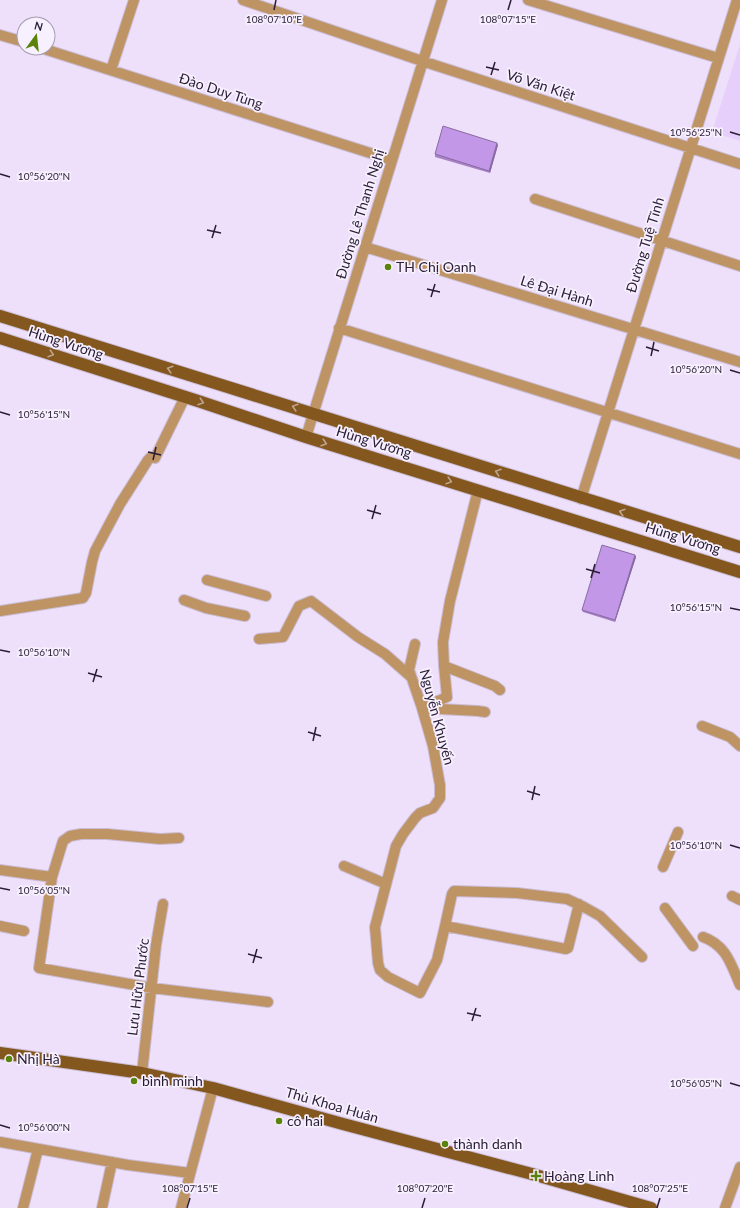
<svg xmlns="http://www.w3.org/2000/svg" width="740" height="1208" viewBox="0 0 740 1208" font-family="Lato,sans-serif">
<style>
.built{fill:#e6cffb}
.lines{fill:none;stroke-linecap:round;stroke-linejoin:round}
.minor-casing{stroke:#cbbdd6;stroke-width:12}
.major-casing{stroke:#cbbdd6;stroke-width:14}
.minor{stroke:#bf9465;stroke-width:10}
.major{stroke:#83571d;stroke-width:12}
.wall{fill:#a882c7}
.shaded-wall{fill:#886aa2}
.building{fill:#c397e7;stroke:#886aa2}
.oneway{stroke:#bda48e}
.ticks{fill:none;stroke:#291c34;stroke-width:1.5}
.poi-dot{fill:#59830a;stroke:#f7f0fe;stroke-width:1.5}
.labels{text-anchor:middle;stroke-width:3.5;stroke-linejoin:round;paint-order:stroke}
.street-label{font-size:14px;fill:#291c34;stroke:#f7f0fe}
.poi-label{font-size:14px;fill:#291c34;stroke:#f7f0fe;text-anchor:start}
.ticks-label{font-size:10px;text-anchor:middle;fill:#291c34;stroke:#f7f0fe;stroke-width:3.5;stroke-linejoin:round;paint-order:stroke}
</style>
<rect width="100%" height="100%" fill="#eee0fa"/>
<path class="built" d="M 740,44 L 740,141 L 712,132 Z"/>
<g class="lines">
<g class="minor-casing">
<path id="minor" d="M 243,0 L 422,61 L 740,164
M 528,0 L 718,58
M 0,35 L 24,42
M 41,48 L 392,160
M 111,70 L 134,0
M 535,199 L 740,266
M 365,247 L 740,362
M 339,328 L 740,454
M 306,437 L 442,0
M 478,490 L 450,601 L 443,642 L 444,666 L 495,686 L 500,690
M 581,499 L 737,0
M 207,580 L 266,596
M 184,600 L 206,608 L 245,616
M 0,611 L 83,598 L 86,593 L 92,562 L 95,551 L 120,504 L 148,460 L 151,457 L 155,458 L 185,397
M 259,639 L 283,637 L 299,606 L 311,601 L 358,637 L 385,654 L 410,676
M 415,644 L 409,670 L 422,708 L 433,746 L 440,785 L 440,798 L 433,808 L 420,813 L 415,818 L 403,834 L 396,846 L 375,927 L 378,963 L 380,970 L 388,977 L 420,993 L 437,960 L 445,926 L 566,949 L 568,948 L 579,904
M 424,707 L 447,697 L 444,666
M 422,708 L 478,711 L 485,712
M 702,726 L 730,737 L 740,746
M 344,866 L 386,884
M 663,867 L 678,832
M 0,870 L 52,877 L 63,841 L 70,836 L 81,834 L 107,834 L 160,839 L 179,838
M 52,877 L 39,968 L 152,988 L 268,1002
M 732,896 L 740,900
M 665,908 L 693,946
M 0,926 L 24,931
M 445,926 L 452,894 L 454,891 L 517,893 L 567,899 L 584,907 L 600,916 L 642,957
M 703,937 C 726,945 731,964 740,985
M 142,1073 L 156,945 L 163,904
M 0,1142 L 128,1165 L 190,1173
M 23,1208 L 38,1149
M 102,1208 L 112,1162
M 181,1208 L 213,1088
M 725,1208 L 740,1167"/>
</g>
<g class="major-casing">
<path id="major" d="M 0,316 C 247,392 493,472 740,547
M 0,338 L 198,401 L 306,437 L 740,572
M 0,1053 L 142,1073 L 213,1088 L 343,1124 L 532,1174 L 651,1208"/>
</g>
<use href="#minor" class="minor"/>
<use href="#major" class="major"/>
</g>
<path class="wall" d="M 498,145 L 490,173 L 435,157 L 435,154 Z
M 635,555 L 636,557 L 615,622 L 583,612 L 582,610 Z"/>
<path class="shaded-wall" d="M 497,143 L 498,145 L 490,173 L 489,171 Z
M 635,555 L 636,557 L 615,622 L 615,620 Z"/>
<path class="building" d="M 443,126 L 497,143 L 489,171 L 435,154 Z
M 602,545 L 635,555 L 615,620 L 582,610 Z"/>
<defs><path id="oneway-chevron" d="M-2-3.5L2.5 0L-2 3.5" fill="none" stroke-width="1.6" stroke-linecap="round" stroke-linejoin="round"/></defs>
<g class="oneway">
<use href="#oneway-chevron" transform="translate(51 354) rotate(18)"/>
<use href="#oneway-chevron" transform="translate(170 369) rotate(-163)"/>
<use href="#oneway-chevron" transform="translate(201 402) rotate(18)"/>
<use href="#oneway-chevron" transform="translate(295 407) rotate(-163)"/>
<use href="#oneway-chevron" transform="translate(324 443) rotate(17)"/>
<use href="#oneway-chevron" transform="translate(498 472) rotate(-162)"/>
<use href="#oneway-chevron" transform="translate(449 481) rotate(17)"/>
<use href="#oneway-chevron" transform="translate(622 512) rotate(-163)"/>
</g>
<path class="ticks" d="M 274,10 L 276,0M 508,10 L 511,0M 486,67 L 499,70M 491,75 L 495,62M 730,132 L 740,135M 0,174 L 10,177M 207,230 L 221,233M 212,238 L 216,225M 427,289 L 440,292M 431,297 L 435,284M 646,347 L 659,351M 651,356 L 654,342M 730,370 L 740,373M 0,412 L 10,415M 148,452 L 161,455M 153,460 L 156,447M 367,510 L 381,514M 372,519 L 376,505M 586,569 L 600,573M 591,578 L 595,564M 730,608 L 740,610M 0,650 L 10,652M 88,673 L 102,677M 93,682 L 97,669M 308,732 L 321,736M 313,741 L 316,727M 527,791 L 540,795M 532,800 L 535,786M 730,845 L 740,848M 0,888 L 10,890M 248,954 L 262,958M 253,963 L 257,949M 467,1013 L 481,1016M 472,1021 L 476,1008M 730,1083 L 740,1086M 0,1125 L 10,1128M 187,1208 L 190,1198M 422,1208 L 425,1198M 657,1208 L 660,1198"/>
<g class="poi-dot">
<circle cx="388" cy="267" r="4"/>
<circle cx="9" cy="1059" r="4"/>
<circle cx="134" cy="1081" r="4"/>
<circle cx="279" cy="1121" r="4"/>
<circle cx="445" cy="1144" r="4"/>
<path d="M534 1170h4v4h4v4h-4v4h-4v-4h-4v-4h4z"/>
</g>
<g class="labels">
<g class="street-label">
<text transform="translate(541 85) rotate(18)" y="5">Võ Văn Kiệt</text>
<text transform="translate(221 91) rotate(18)" y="5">Đào Duy Tùng</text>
<text transform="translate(360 214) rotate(-73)" y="5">Đường Lê Thanh Nghị</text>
<text transform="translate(645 245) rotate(-73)" y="5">Đường Tuệ Tĩnh</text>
<text transform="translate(557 291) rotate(17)" y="5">Lê Đại Hành</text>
<text transform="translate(66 343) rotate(18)" y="5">Hùng Vương</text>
<text transform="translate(374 442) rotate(17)" y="5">Hùng Vương</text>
<text transform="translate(683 538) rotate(17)" y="5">Hùng Vương</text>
<text transform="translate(437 717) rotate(75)" y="5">Nguyễn Khuyến</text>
<text transform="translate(138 987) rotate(-83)" y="5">Lưu Hữu Phước</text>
<text transform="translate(332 1105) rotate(16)" y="5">Thủ Khoa Huân</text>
</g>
<g class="poi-label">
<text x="396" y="272">TH Chị Oanh</text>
<text x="17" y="1064">Nhị Hà</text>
<text x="142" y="1086">bình minh</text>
<text x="287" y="1126">cô hai</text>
<text x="453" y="1149">thành danh</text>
<text x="544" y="1181">Hoàng Linh</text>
</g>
</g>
<g class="ticks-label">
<text x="274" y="23">108°07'10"E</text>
<text x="508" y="23">108°07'15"E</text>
<text x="696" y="136">10°56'25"N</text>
<text x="44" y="180">10°56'20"N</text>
<text x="696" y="373">10°56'20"N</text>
<text x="44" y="418">10°56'15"N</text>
<text x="696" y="611">10°56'15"N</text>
<text x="44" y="656">10°56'10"N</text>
<text x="696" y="849">10°56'10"N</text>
<text x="44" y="894">10°56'05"N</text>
<text x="696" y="1087">10°56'05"N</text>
<text x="44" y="1131">10°56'00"N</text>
<text x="190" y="1192">108°07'15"E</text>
<text x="425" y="1192">108°07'20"E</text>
<text x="660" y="1192">108°07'25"E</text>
</g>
<g transform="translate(36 36) rotate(15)"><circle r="19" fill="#f7f0fe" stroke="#a59bad"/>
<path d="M0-3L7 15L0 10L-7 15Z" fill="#59830a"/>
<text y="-6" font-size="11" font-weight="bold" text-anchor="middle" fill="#291c34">N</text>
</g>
</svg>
